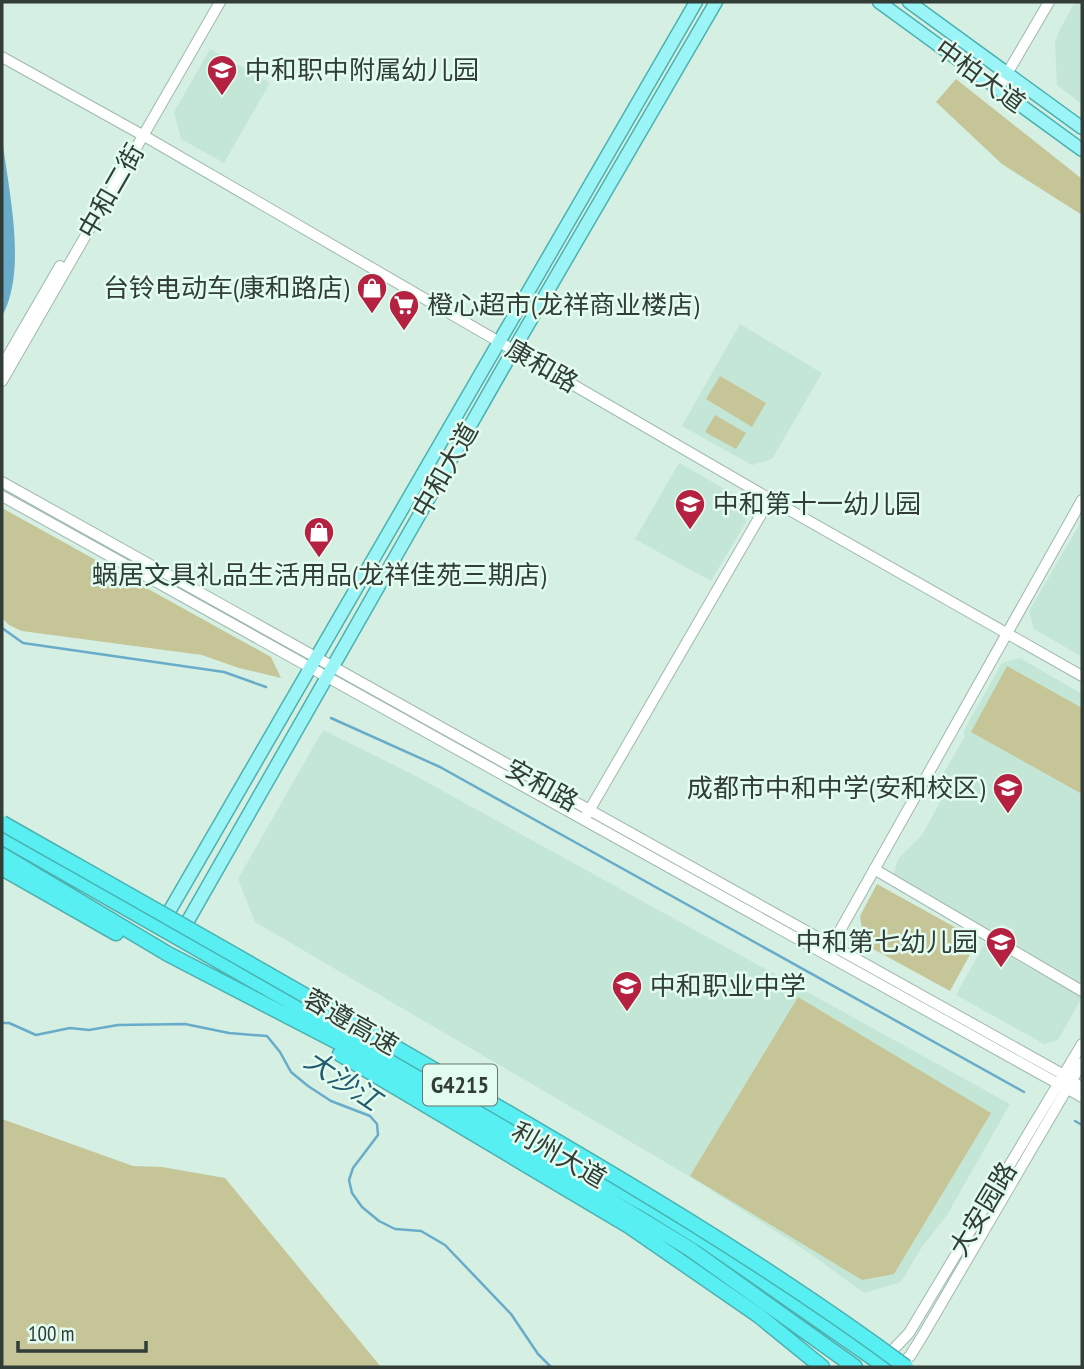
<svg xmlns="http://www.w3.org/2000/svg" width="1084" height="1369" viewBox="0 0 1084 1369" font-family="'PT Sans Narrow','Noto Sans SC',sans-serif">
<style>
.built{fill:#c4e6d6}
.green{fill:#c6c597}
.water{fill:#68acc9}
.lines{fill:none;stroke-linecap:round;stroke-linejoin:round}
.stream{stroke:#68acc9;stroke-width:2.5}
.minor-casing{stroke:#a0b8ad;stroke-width:12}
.major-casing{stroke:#4bb1b1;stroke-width:15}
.highway-casing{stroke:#4bb1b1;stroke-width:17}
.minor{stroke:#fff;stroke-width:10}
.major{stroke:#9bf5f7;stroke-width:12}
.highway{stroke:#58eff2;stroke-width:14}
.highway-bridge-casing{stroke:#4bb1b1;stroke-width:17;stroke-linecap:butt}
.highway-bridge{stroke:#58eff2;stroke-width:14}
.labels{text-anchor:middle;stroke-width:5;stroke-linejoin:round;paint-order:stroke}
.shield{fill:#e2fcf0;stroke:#68766f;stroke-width:2}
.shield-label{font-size:24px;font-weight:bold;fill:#333d38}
.poi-label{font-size:26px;fill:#333d38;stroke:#e2fcf0;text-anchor:start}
.street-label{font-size:26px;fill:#333d38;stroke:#e2fcf0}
.water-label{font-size:28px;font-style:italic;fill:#255b70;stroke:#e2fcf0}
</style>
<rect width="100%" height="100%" fill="#d5efe3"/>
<path class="built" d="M 1075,2 L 1082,2 L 1082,104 L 1057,85 L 1055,43 L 1059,31 Z
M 210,49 L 270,83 L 224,163 L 181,139 L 174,112 Z
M 740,324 L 822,373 L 772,459 L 752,465 L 682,426 Z
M 679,463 L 741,498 L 746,522 L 711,581 L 635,539 Z
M 1082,520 L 1082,657 L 1034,629 L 1029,611 Z
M 1020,658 L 1082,694 L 1081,987 L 1022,951 L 1017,946 L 1014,930 L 1003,924 L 987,930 L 896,878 L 894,872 L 898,859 L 922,835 L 944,795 L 945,791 L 941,780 L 943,774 L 965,736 L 963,732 L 1002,663 Z
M 323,730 L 414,775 L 1010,1104 L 947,1215 L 922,1247 L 901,1282 L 864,1293 L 808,1252 L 689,1176 L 255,922 L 238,879 Z
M 985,943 L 1082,997 L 1058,1040 L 1044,1044 L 956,995 Z"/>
<path class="green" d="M 956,79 L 1082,179 L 1082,215 L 1002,164 L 936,102 Z
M 720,376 L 766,403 L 752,427 L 706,399 Z
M 715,415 L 746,433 L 736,449 L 705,432 Z
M 2,508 L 271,657 L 281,678 L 239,668 L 202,655 L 22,631 L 9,625 L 2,618 Z
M 1007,666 L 1082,708 L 1082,794 L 971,732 Z
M 877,884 L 978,940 L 950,991 L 864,944 L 860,916 Z
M 798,997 L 991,1113 L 894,1274 L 862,1280 L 690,1176 Z
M 2,1119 L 133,1166 L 162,1167 L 225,1178 L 381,1367 L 2,1367 Z"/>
<path class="water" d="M 2,137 C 8,189 28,270 2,316 Z"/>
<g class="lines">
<path class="stream" d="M 2,628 L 23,643 L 224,672 L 266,687
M 331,718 L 440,767 L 1024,1092
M 2,1023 L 9,1023 L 36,1035 L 70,1028 L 89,1030 L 118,1025 L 185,1024 L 229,1033 L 267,1036 L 280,1052 L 291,1072 L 308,1086 L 331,1101 L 370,1116 L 377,1124 L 378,1135 L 353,1168 L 349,1180 L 352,1193 L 362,1207 L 379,1221 L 395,1229 L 421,1231 L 445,1245 L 511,1314 L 538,1354 L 551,1367
M 1075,1121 L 1082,1125"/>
<g class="minor-casing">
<path id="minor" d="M 2,57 L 146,137 L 770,499 L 1082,676
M 998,89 L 1049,2
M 2,366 L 60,266
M 2,381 L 220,2
M 2,482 L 1064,1075 L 1082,1088
M 2,496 L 1082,1097
M 586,816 L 770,499
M 874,869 L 1082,991
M 829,950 L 1082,500
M 886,1357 L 909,1333 L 1082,1044
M 898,1367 L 910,1356 L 923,1335 L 1082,1063"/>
</g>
<g class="major-casing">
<path id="major" d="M 879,2 L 1082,150
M 909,2 L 1082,128
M 163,922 L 696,2
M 181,933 L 511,354 L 716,2"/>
</g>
<g class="highway-casing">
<path id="highway" d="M 2,837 L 655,1210 L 705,1241 L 886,1367
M 2,855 L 168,954 L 384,1066 L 542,1159 L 690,1249 L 855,1367
M 2,868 L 116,933
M 340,1054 L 629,1226 L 758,1315 L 822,1367"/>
</g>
<use href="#minor" class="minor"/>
<use href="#major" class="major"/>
<use href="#highway" class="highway"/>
<g class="highway-bridge-casing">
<path id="highway-bridge" d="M 2,823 C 157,911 313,999 467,1089 C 617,1176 767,1264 906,1367"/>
</g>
<use href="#highway-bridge" class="highway-bridge"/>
</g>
<defs>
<g id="school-pin" transform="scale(1.575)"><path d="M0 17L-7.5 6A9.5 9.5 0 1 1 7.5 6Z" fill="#b42141" stroke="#e2fcf0"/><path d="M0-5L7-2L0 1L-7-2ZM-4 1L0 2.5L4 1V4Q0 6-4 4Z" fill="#fff"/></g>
<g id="shop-pin" transform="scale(1.575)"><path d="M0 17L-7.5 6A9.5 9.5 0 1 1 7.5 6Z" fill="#b42141" stroke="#e2fcf0"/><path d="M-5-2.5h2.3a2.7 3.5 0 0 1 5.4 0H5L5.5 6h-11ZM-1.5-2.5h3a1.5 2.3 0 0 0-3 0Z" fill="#fff"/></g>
<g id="supermarket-pin" transform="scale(1.575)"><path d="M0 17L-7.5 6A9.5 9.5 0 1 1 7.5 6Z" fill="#b42141" stroke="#e2fcf0"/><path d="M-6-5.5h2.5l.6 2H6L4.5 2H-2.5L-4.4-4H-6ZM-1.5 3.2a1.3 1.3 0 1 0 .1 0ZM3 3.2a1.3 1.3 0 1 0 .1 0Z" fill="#fff"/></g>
</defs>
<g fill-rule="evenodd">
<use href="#school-pin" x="222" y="70"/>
<use href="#shop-pin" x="372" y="288"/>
<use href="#supermarket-pin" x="404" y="305"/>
<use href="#school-pin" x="690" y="504"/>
<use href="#shop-pin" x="319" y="532"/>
<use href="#school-pin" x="1008" y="788"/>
<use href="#school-pin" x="1001" y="942"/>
<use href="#school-pin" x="627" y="986"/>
</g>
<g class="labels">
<rect class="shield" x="423" y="1064.5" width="74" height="41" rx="5"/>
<g class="shield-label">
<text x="460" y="1093">G4215</text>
</g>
<g class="poi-label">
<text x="245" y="79">中和职中附属幼儿园</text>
<text x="349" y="297" text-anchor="end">台铃电动车(康和路店)</text>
<text x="427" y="314">橙心超市(龙祥商业楼店)</text>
<text x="713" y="513">中和第十一幼儿园</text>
<text x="319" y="584" text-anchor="middle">蜗居文具礼品生活用品(龙祥佳苑三期店)</text>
<text x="985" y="797" text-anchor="end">成都市中和中学(安和校区)</text>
<text x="978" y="951" text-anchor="end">中和第七幼儿园</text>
<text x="650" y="995">中和职业中学</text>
</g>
<g class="street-label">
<text transform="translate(980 76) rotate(36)" y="9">中柏大道</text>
<text transform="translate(111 191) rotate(-60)" y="9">中和二街</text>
<text transform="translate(542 366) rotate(30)" y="9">康和路</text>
<text transform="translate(445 470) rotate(-60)" y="9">中和大道</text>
<text transform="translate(542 785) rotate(29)" y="9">安和路</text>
<text transform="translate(351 1022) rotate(30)" y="9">蓉遵高速</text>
<text transform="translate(559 1155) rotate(30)" y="9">利州大道</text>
<text transform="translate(983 1209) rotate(-59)" y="9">大安园路</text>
</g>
<g class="water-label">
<text transform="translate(343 1080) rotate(34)" y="10">大沙江</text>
</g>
</g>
<rect width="1084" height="1369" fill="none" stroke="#333d38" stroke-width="7"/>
<path d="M18 1341v10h128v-10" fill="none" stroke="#333d38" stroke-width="3.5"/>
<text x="28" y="1341" font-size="21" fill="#333d38" stroke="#e2fcf0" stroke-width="5" paint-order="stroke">100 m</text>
</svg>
